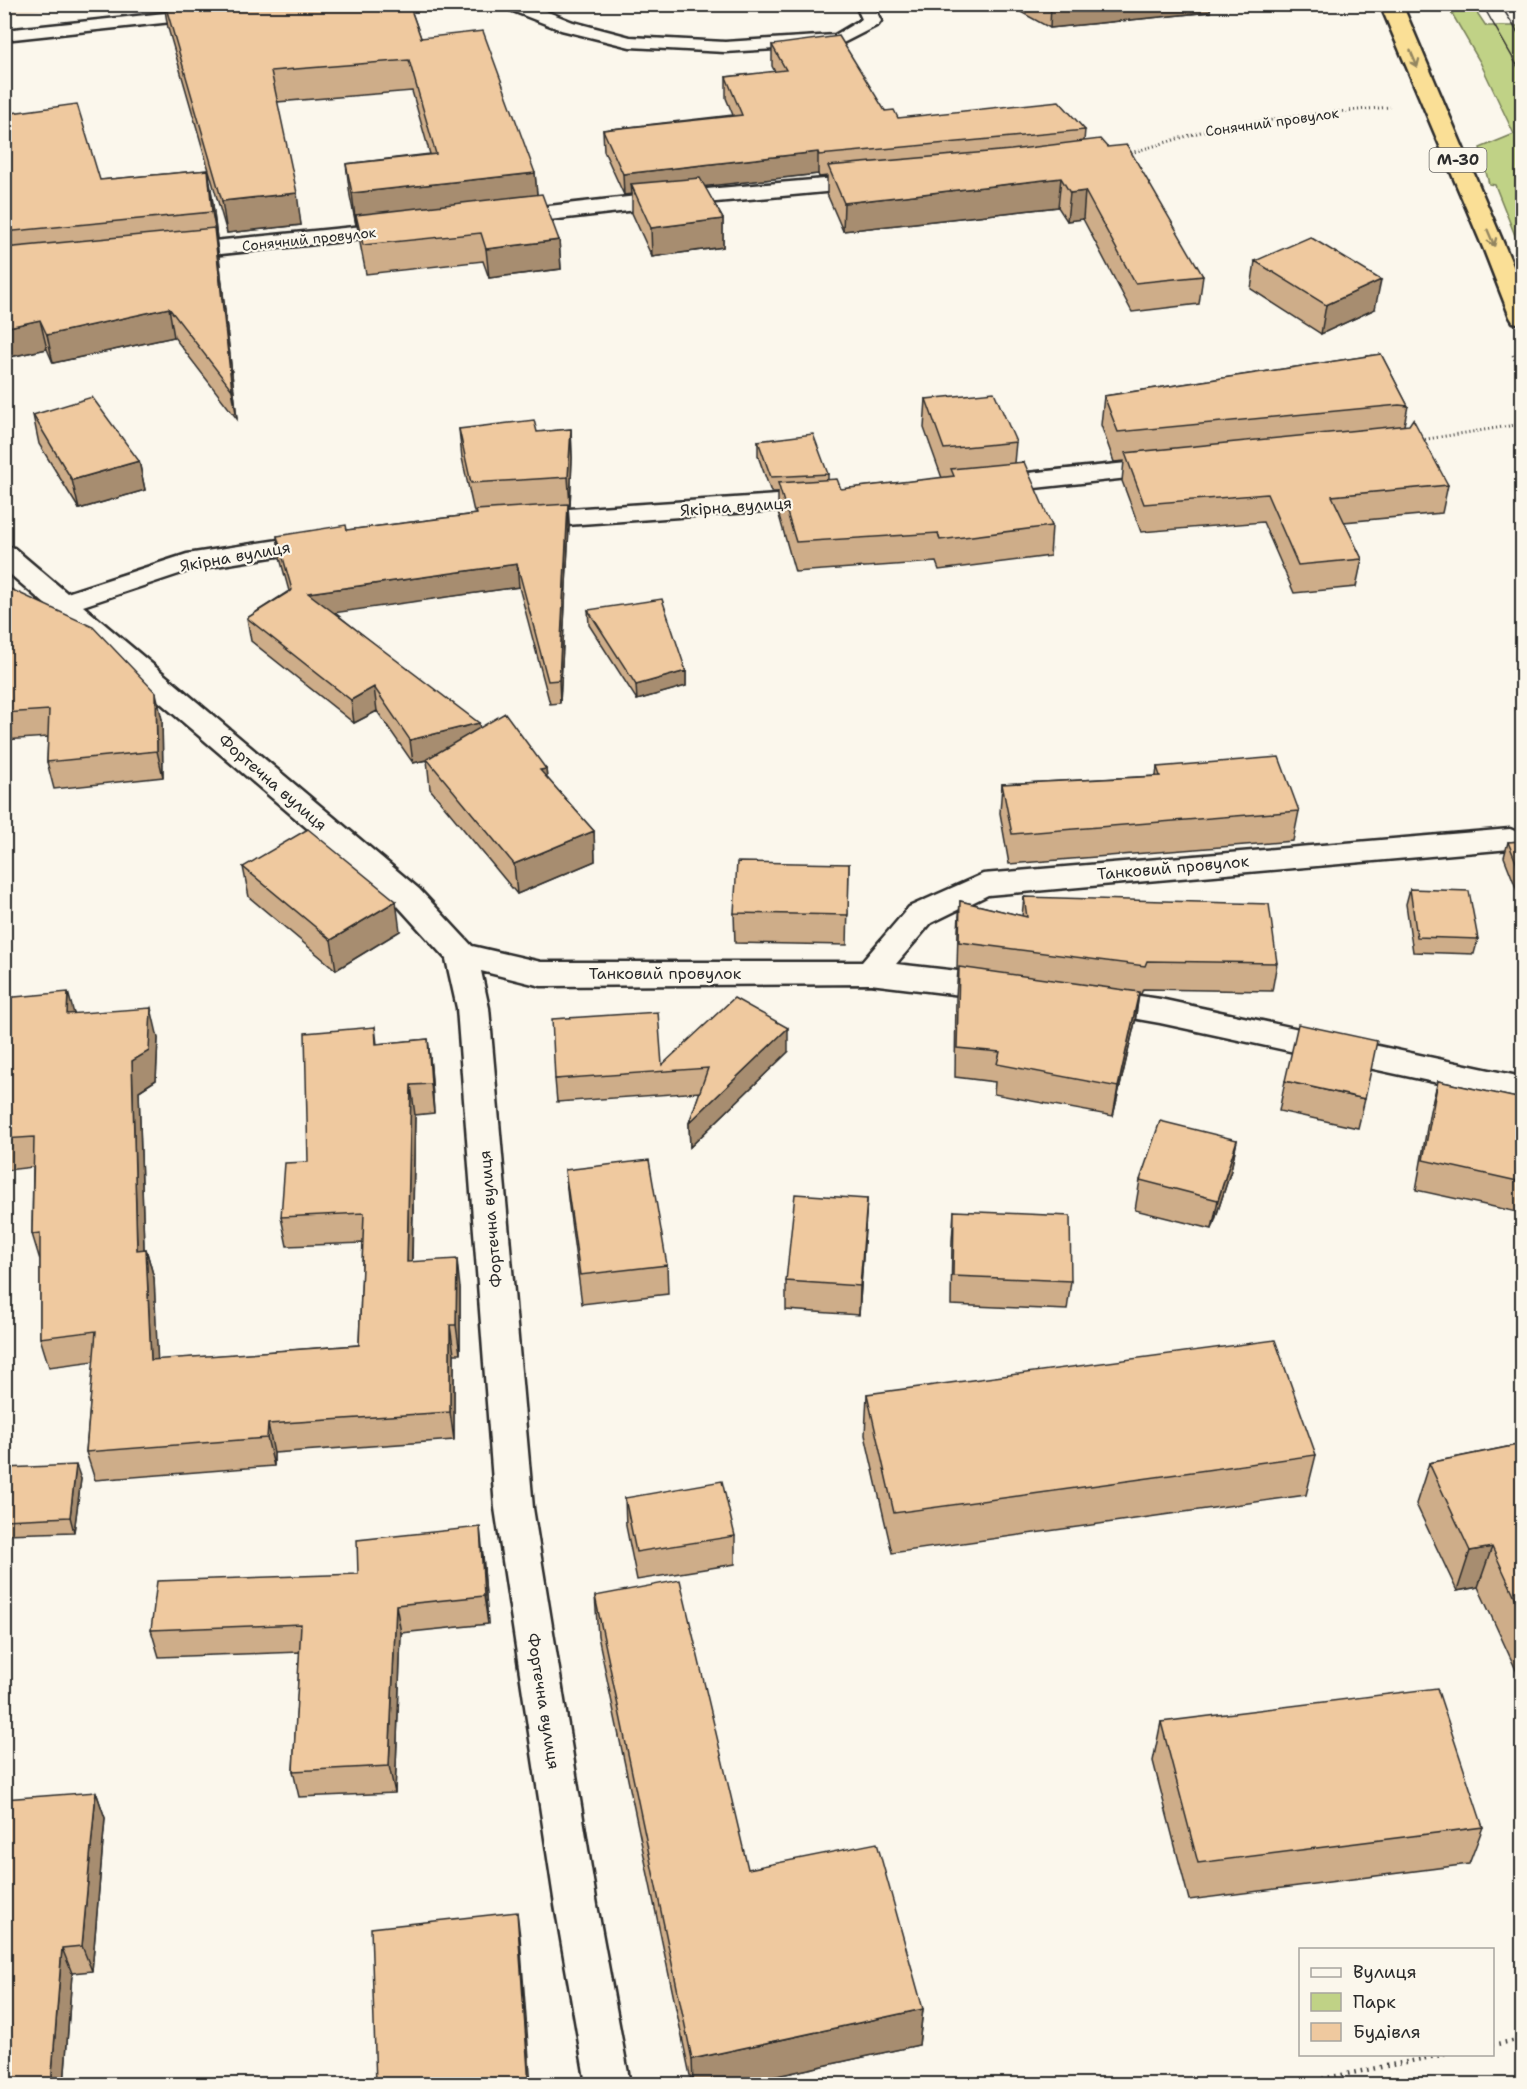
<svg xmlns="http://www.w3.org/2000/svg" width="1527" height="2089" viewBox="0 0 1527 2089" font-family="'Shantell Sans',sans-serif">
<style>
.built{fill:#f7e9d5}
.green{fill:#c0d286;stroke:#767e58;stroke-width:1.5}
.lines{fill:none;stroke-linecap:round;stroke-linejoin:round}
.service-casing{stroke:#2b2b2b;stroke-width:5}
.minor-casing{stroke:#2b2b2b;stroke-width:5}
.trunk-casing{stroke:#2b2b2b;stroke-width:5}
.path-far1{stroke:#2b2b2b;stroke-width:3;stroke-dasharray:1 3;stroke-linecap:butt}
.path{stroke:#2b2b2b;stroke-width:4.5;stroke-dasharray:1.5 5;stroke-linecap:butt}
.service{fill:#fbf7ec;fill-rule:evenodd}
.minor{fill:#fbf7ec;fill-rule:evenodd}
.trunk{fill:#fadf96;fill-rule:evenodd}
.tram{stroke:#2b2b2b;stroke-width:1.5}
.wall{fill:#cead89;stroke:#2b2b2b;stroke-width:1.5}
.shaded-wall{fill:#a78d6f;stroke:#2b2b2b;stroke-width:1.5}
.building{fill:#efc99f;stroke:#2b2b2b;stroke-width:1.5}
.oneway{stroke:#928560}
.labels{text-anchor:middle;stroke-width:4.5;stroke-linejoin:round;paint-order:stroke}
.far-street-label{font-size:14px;fill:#2b2b2b;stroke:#fbf7ec}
.shield{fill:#fbf7ec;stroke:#696865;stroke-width:1.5}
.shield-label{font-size:15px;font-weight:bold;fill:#2b2b2b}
.street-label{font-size:16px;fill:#2b2b2b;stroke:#fbf7ec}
</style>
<rect width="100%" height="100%" fill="#fbf7ec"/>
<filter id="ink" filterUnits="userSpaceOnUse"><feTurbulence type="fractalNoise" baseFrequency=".0167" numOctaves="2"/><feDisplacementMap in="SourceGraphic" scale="12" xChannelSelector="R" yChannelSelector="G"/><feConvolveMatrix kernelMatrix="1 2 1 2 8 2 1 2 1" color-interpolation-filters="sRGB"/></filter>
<g filter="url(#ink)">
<path class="built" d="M 5,4 L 75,4 L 75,5 L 5,15 Z"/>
<path class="green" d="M 1447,5 L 1472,5 L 1486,26 L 1522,26 L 1522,253 L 1495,185 L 1489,184 L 1480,148 L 1514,134 L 1480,62 Z"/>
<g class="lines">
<g class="service-casing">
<path id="service" d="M 503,4 L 528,4 L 573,22 L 630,37 L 725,42 L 835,35 L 862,19 L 855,4 L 873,4 L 881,21 L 878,25 L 839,45 L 725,52 L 630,47 L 561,30 L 505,8 Z
M 203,9 L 209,10 L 212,14 L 209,18 L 4,40 L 4,30 Z"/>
</g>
<g class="minor-casing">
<path id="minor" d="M 871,175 L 879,177 L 883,182 L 879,187 L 672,206 L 505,225 L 497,223 L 493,218 L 497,213 L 505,211 L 672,192 Z
M 403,222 L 411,224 L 415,229 L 411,234 L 174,259 L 165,257 L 162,252 L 165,247 L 174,245 Z
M 1166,459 L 1175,461 L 1179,467 L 1175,473 L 988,493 L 979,491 L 975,485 L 979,479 L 988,477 Z
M 823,492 L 833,494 L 837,500 L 833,506 L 524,528 L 514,526 L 510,520 L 514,514 L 524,512 Z
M 324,533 L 334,535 L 338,541 L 334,547 L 191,570 L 83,606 L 419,889 L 472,946 L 541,962 L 862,962 L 909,907 L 983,874 L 1510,829 L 1522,834 L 1521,846 L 1510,849 L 988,895 L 931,923 L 896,964 L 1002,976 L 1013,980 L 1018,988 L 1013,996 L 1002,1000 L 870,984 L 541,986 L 481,971 L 489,1008 L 533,1508 L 597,1905 L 630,2084 L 586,2084 L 555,1905 L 495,1508 L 457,1008 L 446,959 L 397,905 L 4,569 L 4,546 L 14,548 L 67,593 L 187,554 Z
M 1092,989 L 1160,999 L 1522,1077 L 1522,1101 L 1160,1023 L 1081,1009 L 1076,1001 L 1081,993 Z"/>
</g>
<g class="trunk-casing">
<path id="trunk" d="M 1380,4 L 1402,4 L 1522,287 L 1522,324 L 1513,322 L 1510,317 L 1484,250 Z"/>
</g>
<path class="path-far1" d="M 1127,154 L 1214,128 L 1315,114 L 1390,107
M 1513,355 L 1522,377
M 1421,440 L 1522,424"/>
<path class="path" d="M 1492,2045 L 1522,2039
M 1297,2084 L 1446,2054"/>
<use href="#service" class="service"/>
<use href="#minor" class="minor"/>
<use href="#trunk" class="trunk"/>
<path class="tram" d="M 1482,4 L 1522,74
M 1500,4 L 1522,39"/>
</g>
<path class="wall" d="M 164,4 L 409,4 L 421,38 L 535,173 L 537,195 L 559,240 L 561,269 L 489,278 L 483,261 L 366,274 L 360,243 L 357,225 L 356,225 L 350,196 L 346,164 L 430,154 L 412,91 L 277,102 L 301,225 L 227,233 L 168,28 Z
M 1006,4 L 1211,4 L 1210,12 L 1050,28 Z
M 772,45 L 898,118 L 1085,130 L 1084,141 L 1203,276 L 1199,304 L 1132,312 L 1083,219 L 1067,221 L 1058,207 L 843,231 L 827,194 L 827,176 L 819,177 L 818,174 L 704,186 L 723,219 L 723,247 L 652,257 L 632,213 L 632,194 L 624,195 L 604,151 L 603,130 L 733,115 L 726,98 L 726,77 L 775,72 L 772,66 Z
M 4,114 L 100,180 L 208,170 L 212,196 L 217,239 L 216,239 L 219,257 L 237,419 L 174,337 L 53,363 L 47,349 L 5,358 Z
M 1255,261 L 1375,309 L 1321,334 L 1251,289 Z
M 1381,354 L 1408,406 L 1404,425 L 1448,485 L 1442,513 L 1344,522 L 1362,559 L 1356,587 L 1294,593 L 1263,522 L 1141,532 L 1122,481 L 1124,461 L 1114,462 L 1101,425 L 1104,396 Z
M 926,399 L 1016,442 L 1014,463 L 1052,526 L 1050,556 L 939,570 L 936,562 L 795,572 L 778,512 L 778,492 L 771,492 L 758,456 L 758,441 L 828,474 L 828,480 L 841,489 L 942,478 L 924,428 Z
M 33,415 L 139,461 L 145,490 L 79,509 L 39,444 Z
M 459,429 L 537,432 L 571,429 L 572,458 L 570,506 L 568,506 L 569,526 L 560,703 L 550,704 L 519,587 L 334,612 L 480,728 L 546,769 L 547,778 L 594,831 L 595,861 L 517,894 L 430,789 L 427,760 L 413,763 L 377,711 L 354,723 L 251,641 L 247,618 L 289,591 L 280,558 L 277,536 L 347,530 L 477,514 L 476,512 L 474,512 L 462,458 Z
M 4,586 L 162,719 L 163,777 L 54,789 L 47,762 L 48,737 L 4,740 Z
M 588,610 L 686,671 L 686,686 L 637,700 L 589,625 Z
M 1157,767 L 1299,811 L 1293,841 L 1009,864 L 1000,813 L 1002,784 L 1156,776 Z
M 1522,841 L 1522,903 L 1504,857 L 1508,842 Z
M 849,864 L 847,945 L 735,943 L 734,913 Z
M 243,867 L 400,931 L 336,970 L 249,897 Z
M 1410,889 L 1478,939 L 1474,954 L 1413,952 L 1406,904 Z
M 1024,897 L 1277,963 L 1272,991 L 1143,989 L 1141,994 L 1139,994 L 1135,1022 L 1113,1116 L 994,1094 L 995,1082 L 955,1077 L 956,996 L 958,970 L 957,970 L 958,930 L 960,901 L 1022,916 Z
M 4,998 L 74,1014 L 158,1038 L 156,1080 L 139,1091 L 144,1250 L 146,1249 L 154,1278 L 157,1360 L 359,1345 L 363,1243 L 287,1246 L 281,1217 L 375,1027 L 377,1044 L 428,1039 L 431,1068 L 434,1113 L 415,1115 L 412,1262 L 460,1288 L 460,1354 L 454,1354 L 454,1440 L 274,1453 L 274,1466 L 95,1480 L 86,1452 L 94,1361 L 49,1367 L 40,1338 L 40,1260 L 32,1234 L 33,1167 L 7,1170 L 4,1162 Z
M 788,1052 L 690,1147 L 689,1123 L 700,1092 L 557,1102 L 555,1079 Z
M 1285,1081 L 1365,1099 L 1358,1128 L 1279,1111 Z
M 1438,1081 L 1522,1099 L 1522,1213 L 1416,1190 L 1430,1111 Z
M 1237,1140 L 1231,1170 L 1212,1229 L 1135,1210 L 1140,1180 Z
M 565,1170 L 667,1265 L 668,1294 L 582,1304 L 568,1199 Z
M 867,1199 L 859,1315 L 786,1310 L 786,1281 Z
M 954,1211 L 1071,1281 L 1067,1310 L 951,1305 L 952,1241 Z
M 867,1394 L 1316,1455 L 1306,1495 L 892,1553 L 865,1435 Z
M 1522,1444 L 1522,1683 L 1478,1587 L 1457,1591 L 1416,1504 L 1429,1463 Z
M 5,1468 L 81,1479 L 74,1532 L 4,1534 Z
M 625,1498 L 735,1536 L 735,1564 L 637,1580 L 626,1526 Z
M 483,1555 L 488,1624 L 401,1633 L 395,1793 L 299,1797 L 293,1771 L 300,1652 L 159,1657 L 151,1630 L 358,1574 Z
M 595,1596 L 748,1869 L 923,2009 L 919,2045 L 735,2085 L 692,2085 L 598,1636 Z
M 1161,1722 L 1483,1827 L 1469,1864 L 1189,1900 L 1153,1761 Z
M 96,1792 L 105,1818 L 92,1971 L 72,1973 L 64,2085 L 4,2085 Z"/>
<path class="shaded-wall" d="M 1051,4 L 1211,4 L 1210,12 L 1050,28 Z
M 818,152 L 818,174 L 635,194 L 631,184 L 632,194 L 624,195 L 623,174 Z
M 208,170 L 212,196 L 217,239 L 212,212 Z
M 535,173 L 538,205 L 356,215 L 357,225 L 356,225 L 352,193 Z
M 1061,178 L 1058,207 L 843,231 L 844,203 Z
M 1085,191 L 1083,219 L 1067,221 L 1070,193 Z
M 297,193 L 301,225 L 227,233 L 222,201 Z
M 723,219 L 723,247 L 652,257 L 651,228 Z
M 214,228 L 219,257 L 237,419 L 232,390 Z
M 559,240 L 561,269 L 489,278 L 486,249 Z
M 1381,280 L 1375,309 L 1321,334 L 1326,305 Z
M 169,308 L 174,337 L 53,363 L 47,335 Z
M 40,320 L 47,349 L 5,358 L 4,328 Z
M 571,429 L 572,458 L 570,506 L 568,477 Z
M 139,461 L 145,490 L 79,509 L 72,480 Z
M 568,504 L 569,526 L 560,703 L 559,680 Z
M 517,564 L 519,587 L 312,616 L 308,593 Z
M 686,671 L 686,686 L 637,700 L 636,685 Z
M 374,687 L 377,711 L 354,723 L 351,700 Z
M 156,693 L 162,719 L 163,777 L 157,751 Z
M 479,723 L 482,747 L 413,763 L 410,740 Z
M 546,769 L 549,799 L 540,770 Z
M 594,831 L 595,861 L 517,894 L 514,864 Z
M 396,901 L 400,931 L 336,970 L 331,940 Z
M 68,992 L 76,1021 L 67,1014 Z
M 1139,992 L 1135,1022 L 1113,1116 L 1118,1087 Z
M 151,1008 L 158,1038 L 156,1080 L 139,1091 L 145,1280 L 137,1250 L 132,1061 Z
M 788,1028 L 788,1052 L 690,1147 L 689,1123 Z
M 428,1039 L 431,1068 L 434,1113 L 431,1084 Z
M 411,1085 L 415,1115 L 411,1291 L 407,1262 Z
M 1237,1140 L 1231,1170 L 1212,1229 L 1218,1200 Z
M 867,1199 L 859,1315 L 860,1286 Z
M 146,1249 L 154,1278 L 159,1389 L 151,1360 Z
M 457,1259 L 460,1288 L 460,1354 L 456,1325 Z
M 450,1325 L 454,1354 L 454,1440 L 450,1412 Z
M 268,1424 L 274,1453 L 274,1466 L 267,1438 Z
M 76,1465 L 81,1479 L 74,1532 L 70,1517 Z
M 480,1527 L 483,1555 L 488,1624 L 484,1596 Z
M 1492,1547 L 1478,1587 L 1457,1591 L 1470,1551 Z
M 396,1605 L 401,1633 L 395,1793 L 389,1766 Z
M 96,1792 L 105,1818 L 92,1971 L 82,1946 Z
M 517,1912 L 520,1937 L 531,2085 L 529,2085 Z
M 62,1948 L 72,1973 L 64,2085 L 51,2085 Z
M 923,2009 L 919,2045 L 735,2085 L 693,2085 L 692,2059 Z"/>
<path class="building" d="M 165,4 L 409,4 L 421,38 L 483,31 L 535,173 L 352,193 L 346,164 L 436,154 L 409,60 L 271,71 L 297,193 L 222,201 Z
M 839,36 L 885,111 L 894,110 L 898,118 L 1059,101 L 1085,130 L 819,155 L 818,152 L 623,174 L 603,130 L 742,115 L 726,77 L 786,70 L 772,45 Z
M 77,104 L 100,180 L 208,170 L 212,212 L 4,232 L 4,114 Z
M 1100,139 L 1107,147 L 1127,145 L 1203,276 L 1135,283 L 1085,191 L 1070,193 L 1061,178 L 844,203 L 828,166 L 1011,150 Z
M 700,178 L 723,219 L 651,228 L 631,184 Z
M 542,194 L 559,240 L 486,249 L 481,233 L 363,245 L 356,215 Z
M 214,228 L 232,390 L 169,308 L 47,335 L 40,320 L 4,328 L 4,248 Z
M 1310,237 L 1381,280 L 1326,305 L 1255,261 Z
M 1381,354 L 1408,406 L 1399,405 L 1118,432 L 1104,396 Z
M 994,392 L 1016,442 L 944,449 L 926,399 Z
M 92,397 L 139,461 L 72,480 L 33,415 Z
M 1413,419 L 1448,485 L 1332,496 L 1362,559 L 1298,565 L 1267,494 L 1144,504 L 1125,453 L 1409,425 Z
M 534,420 L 537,432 L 571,429 L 568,477 L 471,483 L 459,429 Z
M 813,434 L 828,474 L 771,477 L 758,441 Z
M 1024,462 L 1052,526 L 940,540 L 938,533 L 796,542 L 778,483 L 837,479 L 841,489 L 954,476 L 951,469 Z
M 568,504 L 559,680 L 548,681 L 517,564 L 308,593 L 479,723 L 410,740 L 374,687 L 351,700 L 247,618 L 292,590 L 277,536 L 346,525 L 347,530 L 477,514 L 476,510 Z
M 4,586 L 93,627 L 156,693 L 157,751 L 47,762 L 49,710 L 4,713 Z
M 662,599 L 686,671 L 636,685 L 588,610 Z
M 505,713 L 546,769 L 540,770 L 594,831 L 514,864 L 427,759 Z
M 1279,757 L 1299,811 L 1012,834 L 1002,784 L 1160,776 L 1157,767 Z
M 308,829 L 396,901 L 331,940 L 243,867 Z
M 1522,841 L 1522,877 L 1508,842 Z
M 737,862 L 849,864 L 848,915 L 734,913 Z
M 1410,889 L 1469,891 L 1478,939 L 1417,937 Z
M 1024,897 L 1269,904 L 1277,963 L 1147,961 L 1145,966 L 959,942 L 960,901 L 1027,917 Z
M 959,967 L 1139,992 L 1118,1087 L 997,1064 L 1000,1052 L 957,1048 Z
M 68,992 L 67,1014 L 151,1008 L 149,1051 L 132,1061 L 137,1250 L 146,1249 L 151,1360 L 359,1345 L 364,1213 L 281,1217 L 285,1163 L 308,1162 L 305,1033 L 375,1027 L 376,1044 L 428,1039 L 431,1084 L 411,1085 L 407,1262 L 457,1259 L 456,1325 L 450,1325 L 450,1412 L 268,1424 L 267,1438 L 86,1452 L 96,1331 L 40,1338 L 40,1233 L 32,1234 L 34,1137 L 4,1139 L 4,1077 L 8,1045 L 4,1045 L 4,998 Z
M 734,998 L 788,1028 L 689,1123 L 708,1068 L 555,1079 L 552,1019 L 658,1012 L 662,1065 Z
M 1298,1024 L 1377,1041 L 1365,1099 L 1285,1081 Z
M 1438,1081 L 1522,1099 L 1522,1182 L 1423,1160 Z
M 1160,1121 L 1237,1140 L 1218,1200 L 1140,1180 Z
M 649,1160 L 667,1265 L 580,1275 L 565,1170 Z
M 795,1194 L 867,1199 L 860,1286 L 786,1281 Z
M 954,1211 L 1070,1216 L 1071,1281 L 953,1276 Z
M 1275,1340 L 1316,1455 L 894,1513 L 867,1394 Z
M 1522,1444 L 1522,1612 L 1492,1547 L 1470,1551 L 1429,1463 Z
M 76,1465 L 70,1517 L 4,1520 L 5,1468 Z
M 722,1481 L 735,1536 L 636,1552 L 625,1498 Z
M 480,1527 L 484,1596 L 396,1605 L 389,1766 L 293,1771 L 301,1624 L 151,1630 L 157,1581 L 358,1574 L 357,1540 Z
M 680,1580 L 748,1869 L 877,1843 L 923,2009 L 692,2059 L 595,1596 Z
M 1437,1688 L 1483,1827 L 1198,1863 L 1161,1722 Z
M 96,1792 L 82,1946 L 62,1948 L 51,2085 L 4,2085 L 4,1799 Z
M 517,1912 L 529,2085 L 376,2085 L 371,1928 Z"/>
<defs><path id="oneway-shaft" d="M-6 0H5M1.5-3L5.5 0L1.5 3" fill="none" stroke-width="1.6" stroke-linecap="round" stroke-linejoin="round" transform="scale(1.5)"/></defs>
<g class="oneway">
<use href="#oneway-shaft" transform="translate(1414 59) rotate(67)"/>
<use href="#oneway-shaft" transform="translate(1491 238) rotate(67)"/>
</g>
</g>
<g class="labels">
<g class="far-street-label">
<text transform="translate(1272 122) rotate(-8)" y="5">Сонячний провулок</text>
<text transform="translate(309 239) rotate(-6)" y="5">Сонячний провулок</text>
</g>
<rect class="shield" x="1429.5" y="148" width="57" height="24" rx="4.5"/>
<g class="shield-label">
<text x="1458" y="165">М-30</text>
</g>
<g class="street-label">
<text transform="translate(736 506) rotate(-4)" y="6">Якірна вулиця</text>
<text transform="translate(235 556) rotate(-10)" y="6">Якірна вулиця</text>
<text transform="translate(273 782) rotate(41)" y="6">Фортечна вулиця</text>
<text transform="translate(1173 867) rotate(-5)" y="6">Танковий провулок</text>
<text x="665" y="979">Танковий провулок</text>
<text transform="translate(490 1219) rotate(-95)" y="6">Фортечна вулиця</text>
<text transform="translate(544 1701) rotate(81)" y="6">Фортечна вулиця</text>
</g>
</g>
<rect width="1527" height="2089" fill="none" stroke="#fbf7ec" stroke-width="24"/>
<rect x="12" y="12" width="1503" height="2065" fill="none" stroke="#2b2b2b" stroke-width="2" filter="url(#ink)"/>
<rect x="1299" y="1948" width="195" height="108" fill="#fbf7ec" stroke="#a8a59f" stroke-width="1.5"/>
<rect x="1311" y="1968" width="30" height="9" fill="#fbf7ec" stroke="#a8a59f" stroke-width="1.5"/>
<text x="1353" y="1978" font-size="18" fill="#2b2b2b">Вулиця</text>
<rect x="1311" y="1993" width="30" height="18" fill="#c0d286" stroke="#a8a59f" stroke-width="1.5"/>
<text x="1353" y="2008" font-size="18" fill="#2b2b2b">Парк</text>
<rect x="1311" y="2023" width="30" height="18" fill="#efc99f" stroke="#a8a59f" stroke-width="1.5"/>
<text x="1353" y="2038" font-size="18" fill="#2b2b2b">Будівля</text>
</svg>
